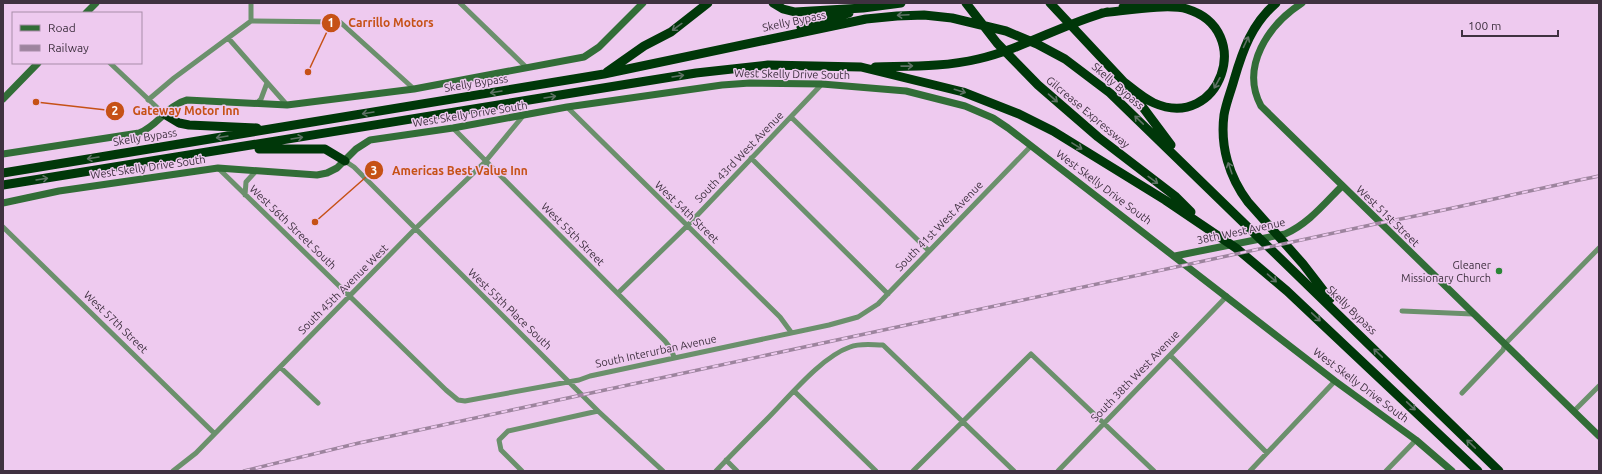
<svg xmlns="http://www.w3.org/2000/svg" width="1602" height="474" viewBox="0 0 1602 474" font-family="Ubuntu,sans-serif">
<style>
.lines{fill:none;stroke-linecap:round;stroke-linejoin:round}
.street{stroke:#6b906c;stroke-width:5}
.secondary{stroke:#326d37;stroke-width:7}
.highway{stroke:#003709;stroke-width:9}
.rail-casing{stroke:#9d849e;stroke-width:3.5}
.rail{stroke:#eecaef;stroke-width:2;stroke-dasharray:6;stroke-linecap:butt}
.oneway{stroke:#5f7265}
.poi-dot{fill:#2b8636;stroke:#eecaef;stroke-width:1.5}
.labels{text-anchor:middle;stroke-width:3;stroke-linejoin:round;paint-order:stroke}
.street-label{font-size:11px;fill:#3f3140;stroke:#eecaef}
.poi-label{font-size:11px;fill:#3f3140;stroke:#eecaef;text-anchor:end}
.leader{fill:none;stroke:#c65116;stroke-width:1.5}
.callout-dot{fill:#c65116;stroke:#eecaef;stroke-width:1.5}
.mark-label{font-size:12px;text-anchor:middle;font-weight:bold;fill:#fff}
.callout-label{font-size:12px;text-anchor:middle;font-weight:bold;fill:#c65116;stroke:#eecaef;stroke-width:3;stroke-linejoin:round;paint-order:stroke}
</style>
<rect width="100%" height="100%" fill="#eecaef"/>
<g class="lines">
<path class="street" d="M 460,3 L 527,68
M 251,21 L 251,3
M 229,39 L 287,105
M 110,63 L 164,114
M 148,100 L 174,78 L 251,21 L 340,22 L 414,89
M 256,104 L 261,99 L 267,83
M 567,107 L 780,317 L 791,332
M 791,117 L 928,250
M 453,128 L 665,341 L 671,349 L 674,357
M 751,158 L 888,294
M 345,161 L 354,167 L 598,411 L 663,471
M 218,168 L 446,390 L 458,400 L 465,401 L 579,380 L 590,376 L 829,325 L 858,317 L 878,304 L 1031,146
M 245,195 L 246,182 L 256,171
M 3,227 L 214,433
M 618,293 L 687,226 L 822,84
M 1402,311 L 1473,314
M 1170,355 L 1267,453
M 280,367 L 318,403
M 794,391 L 876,471
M 1462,393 L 1503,350 L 1505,344 L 1599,248
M 1574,411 L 1599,386
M 726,460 L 737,471
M 173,471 L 196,453 L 415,229 L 485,162 L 523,116
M 522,471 L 501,450 L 499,440 L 508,431 L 598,411
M 716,471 C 733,453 750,436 767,419 C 789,397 821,357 850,347 C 860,343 872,345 883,345 L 1014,471
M 913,471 L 1031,354 L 1154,471
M 1058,471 L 1227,296
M 1250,471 L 1335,381
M 1386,471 L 1416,440"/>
<path class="secondary" d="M 1302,3 C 1268,25 1240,67 1261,106 L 1599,436
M 86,13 L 96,3
M 3,99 L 38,63
M 3,154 L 139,133 C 158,126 167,105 187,100 L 287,105 L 414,89 L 584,57 L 599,47 L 643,3
M 3,203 L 59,191 L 218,168 L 317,175 L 327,173 L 337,168 L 356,149 L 370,140 L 453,128 L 567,107 L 722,85 L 750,83 L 822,84 L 906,91 L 965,106 L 993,118 L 1008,128 L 1335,381 L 1416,440 L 1452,471
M 1175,256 L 1285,234 C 1308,224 1324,204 1342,186"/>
<path class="highway" d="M 773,3 L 783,9 L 795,12 L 863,8 L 901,3
M 966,3 L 997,43 L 1038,85 L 1098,137 L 1175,196 L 1191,212
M 1050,3 L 1124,82 L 1171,145
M 1276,3 C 1252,24 1243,49 1234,80 C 1231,91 1226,103 1224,115 C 1220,146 1229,177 1248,202 L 1303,264 L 1330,299
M 1123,7 L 1138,3
M 1102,13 C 1124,11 1168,3 1187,9 C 1256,30 1220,132 1154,103 C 1143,98 1133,89 1124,82
M 801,27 L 849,13
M 875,67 C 909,66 945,67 978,59 C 1022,49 1063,24 1107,12
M 607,72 L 644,46 L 671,32 L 708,3
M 164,114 L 179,123 L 189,125 L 257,128
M 259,149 L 325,149 L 345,161
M 3,173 L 604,74 L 866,19 L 897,16 L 924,15 L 952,18 L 1006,31 L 1037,44 L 1065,59 L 1110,93 L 1499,471
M 3,185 L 696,73 L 768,65 L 861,67 L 963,92 L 1019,114 L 1053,131 L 1165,200 L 1236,248 L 1287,291 L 1478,471"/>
<g class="rail-casing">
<path id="rail" d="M 244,471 L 359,443 L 1380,223 C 1454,209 1526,191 1599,176"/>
</g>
<use href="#rail" class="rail"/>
</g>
<defs><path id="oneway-shaft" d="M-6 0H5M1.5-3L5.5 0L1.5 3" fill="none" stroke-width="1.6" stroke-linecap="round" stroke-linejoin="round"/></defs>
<g class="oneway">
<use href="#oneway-shaft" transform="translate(903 15) rotate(177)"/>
<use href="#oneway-shaft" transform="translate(677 27) rotate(144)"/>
<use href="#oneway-shaft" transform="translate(1246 42) rotate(-65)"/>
<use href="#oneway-shaft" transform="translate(907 66) rotate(-1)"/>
<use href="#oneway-shaft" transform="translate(678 76) rotate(-9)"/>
<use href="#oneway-shaft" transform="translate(1217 83) rotate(119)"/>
<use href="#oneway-shaft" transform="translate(960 91) rotate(17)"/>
<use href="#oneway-shaft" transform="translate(496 92) rotate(171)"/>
<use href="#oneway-shaft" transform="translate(550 97) rotate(-9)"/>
<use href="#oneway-shaft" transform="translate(1053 98) rotate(41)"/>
<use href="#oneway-shaft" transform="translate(368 113) rotate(171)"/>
<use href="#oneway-shaft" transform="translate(1139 120) rotate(-136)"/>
<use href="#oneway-shaft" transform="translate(222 137) rotate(171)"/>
<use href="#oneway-shaft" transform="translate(297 138) rotate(-9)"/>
<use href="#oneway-shaft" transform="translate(1077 146) rotate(32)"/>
<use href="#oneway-shaft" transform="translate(93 158) rotate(171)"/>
<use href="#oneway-shaft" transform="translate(1230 168) rotate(-109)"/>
<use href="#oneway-shaft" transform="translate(42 179) rotate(-9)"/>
<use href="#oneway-shaft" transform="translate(1153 180) rotate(36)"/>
<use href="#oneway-shaft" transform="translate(1272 278) rotate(41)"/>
<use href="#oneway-shaft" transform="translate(1316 317) rotate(43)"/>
<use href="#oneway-shaft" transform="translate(1378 353) rotate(-136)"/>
<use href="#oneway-shaft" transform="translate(1411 406) rotate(43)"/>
<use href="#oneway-shaft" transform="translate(1471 444) rotate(-136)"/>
</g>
<circle class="poi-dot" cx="1499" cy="271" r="4"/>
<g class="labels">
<g class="street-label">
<text transform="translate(794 21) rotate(-12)" y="4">Skelly Bypass</text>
<text transform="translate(792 74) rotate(1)" y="4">West Skelly Drive South</text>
<text transform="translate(476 83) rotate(-9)" y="4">Skelly Bypass</text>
<text transform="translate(1118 86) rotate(41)" y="4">Skelly Bypass</text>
<text transform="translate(1088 112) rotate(40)" y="4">Gilcrease Expressway</text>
<text transform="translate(470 114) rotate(-9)" y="4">West Skelly Drive South</text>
<text transform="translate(145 137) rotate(-9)" y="4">Skelly Bypass</text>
<text transform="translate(739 157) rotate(-46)" y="4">South 43rd West Avenue</text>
<text transform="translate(148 167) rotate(-8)" y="4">West Skelly Drive South</text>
<text transform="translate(1104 187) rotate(37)" y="4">West Skelly Drive South</text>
<text transform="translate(687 212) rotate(44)" y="4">West 54th Street</text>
<text transform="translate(1388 216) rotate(44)" y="4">West 51st Street</text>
<text transform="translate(939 226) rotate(-46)" y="4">South 41st West Avenue</text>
<text transform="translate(293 227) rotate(44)" y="4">West 56th Street South</text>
<text transform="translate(1241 231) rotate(-12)" y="4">38th West Avenue</text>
<text transform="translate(573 234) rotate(45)" y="4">West 55th Street</text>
<text transform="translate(343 289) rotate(-45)" y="4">South 45th Avenue West</text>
<text transform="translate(510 309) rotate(44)" y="4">West 55th Place South</text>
<text transform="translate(1352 310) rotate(44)" y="4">Skelly Bypass</text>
<text transform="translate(116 322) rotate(44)" y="4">West 57th Street</text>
<text transform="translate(656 351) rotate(-12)" y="4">South Interurban Avenue</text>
<text transform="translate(1135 376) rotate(-46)" y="4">South 38th West Avenue</text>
<text transform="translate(1361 385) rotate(37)" y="4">West Skelly Drive South</text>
</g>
<g class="poi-label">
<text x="1491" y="269">Gleaner<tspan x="1491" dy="13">Missionary Church</tspan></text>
</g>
</g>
<path class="leader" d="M308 72L331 23M36 102L115 111M315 222L374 170"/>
<g class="callout-dot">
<circle cx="308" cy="72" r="4"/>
<circle cx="36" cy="102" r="4"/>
<circle cx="315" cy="222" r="4"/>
<circle cx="331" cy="23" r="10"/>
<circle cx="115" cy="111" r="10"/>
<circle cx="374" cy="170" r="10"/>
</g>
<g class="mark-label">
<text x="331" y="27">1</text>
<text x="115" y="115">2</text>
<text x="374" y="175">3</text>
</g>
<g class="callout-label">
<text x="391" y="27">Carrillo Motors</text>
<text x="186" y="115">Gateway Motor Inn</text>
<text x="460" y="175">Americas Best Value Inn</text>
</g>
<rect width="1602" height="474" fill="none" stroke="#3f3140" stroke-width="8"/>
<rect x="12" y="12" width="130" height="52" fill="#eecaef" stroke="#a88da9"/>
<rect x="20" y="25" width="20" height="6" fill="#326d37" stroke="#a88da9"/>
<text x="48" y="32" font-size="12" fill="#3f3140">Road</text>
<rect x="20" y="45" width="20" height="6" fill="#9d849e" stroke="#a88da9"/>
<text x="48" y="52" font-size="12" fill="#3f3140">Railway</text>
<path d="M1462 30v6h96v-6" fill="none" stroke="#3f3140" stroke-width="2"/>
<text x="1468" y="30" font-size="12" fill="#3f3140" stroke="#eecaef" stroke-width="3" paint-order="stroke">100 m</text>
</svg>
